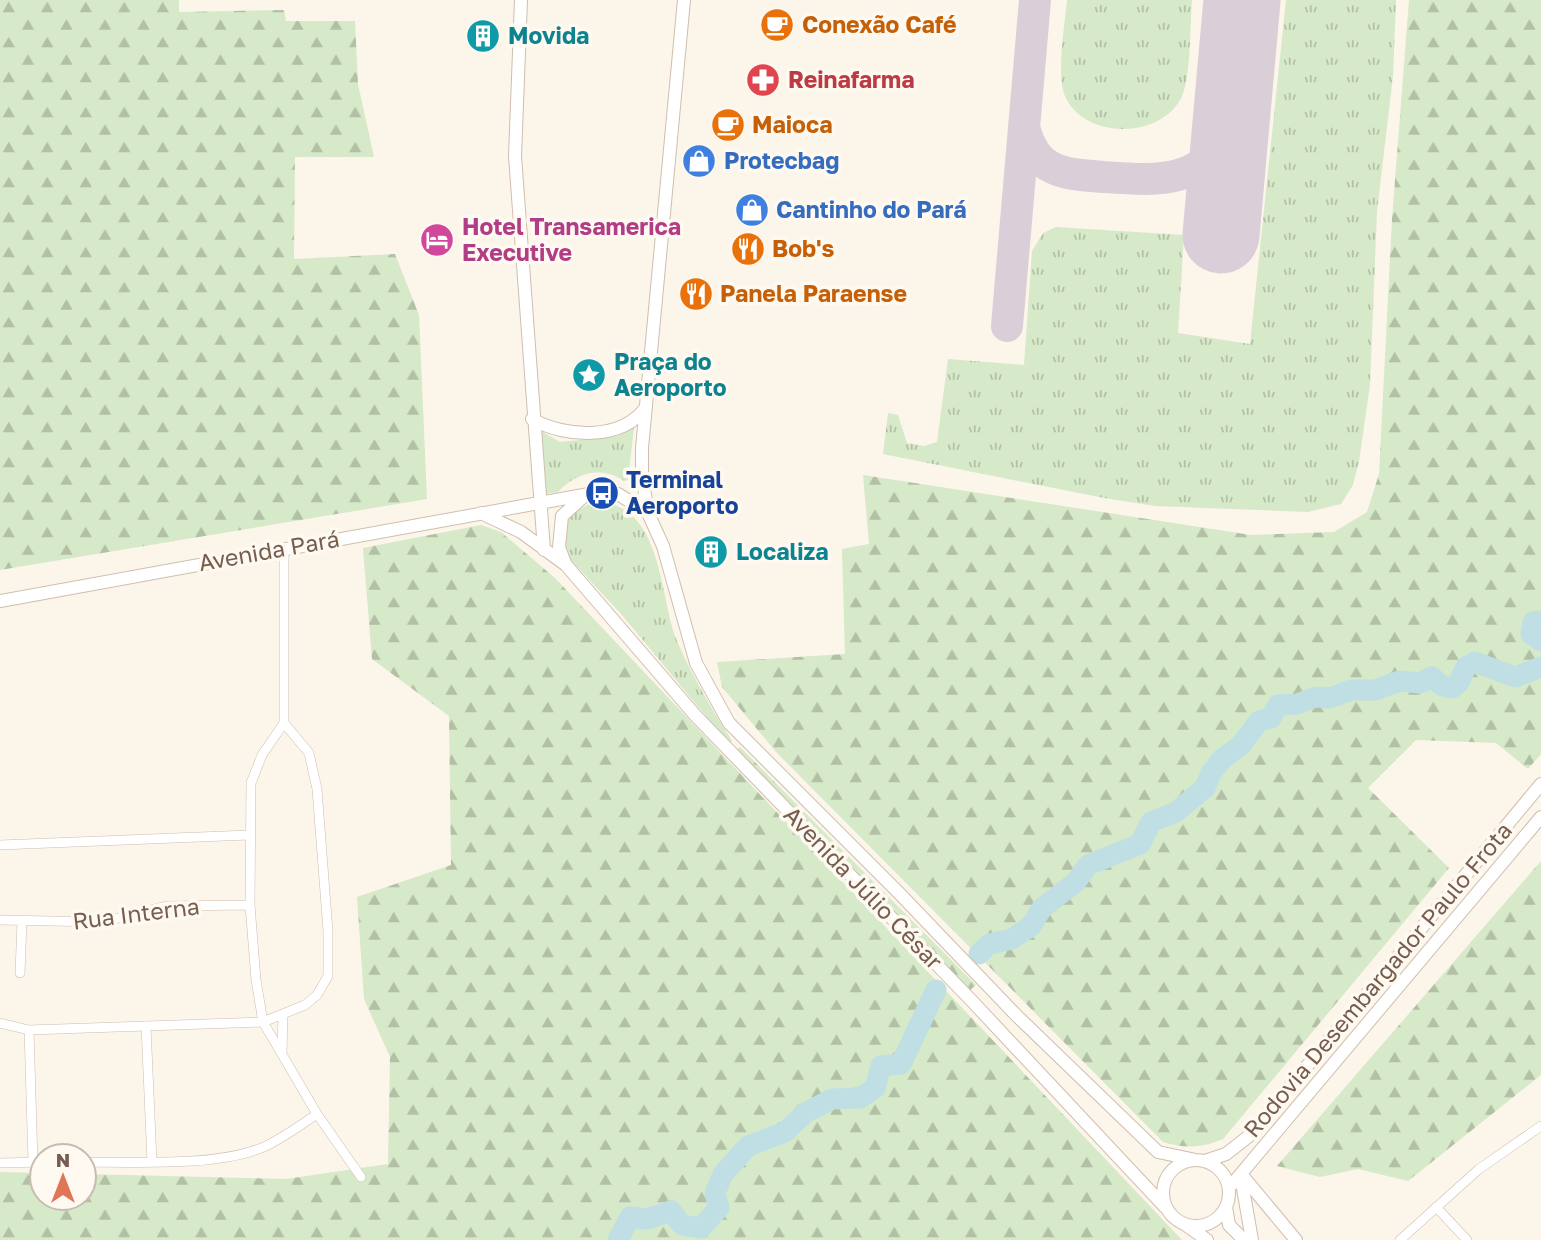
<svg xmlns="http://www.w3.org/2000/svg" width="1541" height="1240" viewBox="0 0 1541 1240" font-family="'Golos Text',sans-serif">
<style>
.grass{fill:url(#grass-tufts)}
.forest{fill:url(#forest-firs)}
.lines{fill:none;stroke-linecap:round;stroke-linejoin:round}
.river{stroke:#bfdfe5;stroke-width:21}
.taxiway{stroke:#daced8;stroke-width:32}
.runway{stroke:#daced8;stroke-width:77}
.street-casing{stroke:#cebdb0;stroke-width:10}
.secondary-casing{stroke:#d0beae;stroke-width:14}
.street{stroke:#fff;stroke-width:9}
.secondary{stroke:#fff;stroke-width:12}
.labels{text-anchor:middle;stroke-width:7;stroke-linejoin:round;paint-order:stroke}
.food-label{font-size:23px;font-weight:bold;fill:#c56008;stroke:#fef9f1;text-anchor:start}
.culture-label{font-size:23px;font-weight:bold;fill:#0d838f;stroke:#fef9f1;text-anchor:start}
.health-label{font-size:23px;font-weight:bold;fill:#be3a42;stroke:#fef9f1;text-anchor:start}
.shop-label{font-size:23px;font-weight:bold;fill:#366cbe;stroke:#fef9f1;text-anchor:start}
.hotel-label{font-size:23px;font-weight:bold;fill:#b23c85;stroke:#fef9f1;text-anchor:start}
.transit-label{font-size:23px;font-weight:bold;fill:#164399;stroke:#fef9f1;text-anchor:start}
.street-label{font-size:23px;fill:#765d4e;stroke:#fef9f1}
</style>
<defs>
<pattern id="grass-tufts" width="24" height="20" patternUnits="userSpaceOnUse" patternTransform="scale(1.75)"><rect width="24" height="20" fill="#d6e9c9"/><path d="M3 7l-1-3M5 7V3M7 7l1-3M15 17l-1-3M17 17v-4M19 17l1-3" fill="none" stroke="#b2c0a5"/></pattern>
<pattern id="forest-firs" width="22" height="20" patternUnits="userSpaceOnUse" patternTransform="scale(1.75)"><rect width="22" height="20" fill="#d6e9c9"/><path d="M5 1l3.5 6h-7zM16 11l3.5 6h-7z" fill="#b2c0a5"/></pattern>
</defs>
<rect width="100%" height="100%" fill="#fcf5ea"/>
<path class="grass" d="M 1067,0 L 1192,0 C 1190,23 1191,77 1182,96 C 1162,140 1084,140 1065,96 C 1056,76 1065,23 1067,0 Z
M 1286,0 L 1396,0 L 1393,76 L 1377,211 L 1370,385 L 1359,461 L 1353,485 L 1341,504 L 1308,512 L 1155,506 L 1104,498 L 883,454 L 888,413 L 898,415 L 907,443 L 924,446 L 937,442 L 948,359 L 1024,365 L 1032,251 L 1043,233 L 1056,227 L 1184,235 L 1178,333 L 1250,344 Z
M 634,427 L 628,480 L 624,481 C 602,465 575,473 558,492 L 543,494 L 539,430 L 560,442 L 618,436 Z
M 593,502 C 601,503 612,503 619,507 C 663,528 661,602 677,641 C 692,676 712,709 732,741 L 729,744 L 622,615 L 570,559 L 565,541 L 569,515 Z"/>
<path class="forest" d="M 0,0 L 179,0 L 179,12 L 284,10 L 286,21 L 355,21 L 358,84 L 374,157 L 295,157 L 294,259 L 395,254 L 419,315 L 427,499 L 0,570 Z
M 1409,0 L 1541,0 L 1541,754 L 1528,769 L 1496,743 L 1416,740 L 1368,788 L 1449,868 L 1223,1139 C 1201,1148 1186,1149 1163,1142 L 777,753 L 722,687 L 717,662 L 845,654 L 842,549 L 869,544 L 863,475 L 1251,535 L 1334,532 L 1367,512 L 1379,474 L 1392,219 Z
M 481,525 L 501,532 L 555,578 L 1182,1240 L 0,1240 L 0,1172 L 42,1173 L 42,1198 L 84,1198 L 84,1174 L 286,1179 L 388,1164 L 390,1057 L 364,999 L 357,897 L 451,865 L 449,716 L 372,659 L 363,548 Z
M 740,747 L 976,985 L 969,991 L 736,750 Z
M 1541,861 L 1541,1075 L 1408,1181 L 1358,1169 L 1320,1177 L 1277,1166 Z"/>
<g class="lines">
<path class="river" d="M 1541,621 L 1533,622 L 1531,634 L 1541,641
M 979,954 L 989,944 L 1012,939 L 1031,926 L 1042,908 L 1076,882 L 1088,865 L 1140,844 L 1151,822 L 1176,812 L 1205,788 L 1211,773 L 1222,759 L 1240,746 L 1259,721 L 1271,718 L 1278,705 L 1297,704 L 1316,697 L 1330,698 L 1351,690 L 1375,690 L 1400,681 L 1420,683 L 1432,677 L 1441,685 L 1452,688 L 1459,682 L 1466,667 L 1475,662 L 1515,677 L 1541,667
M 618,1240 L 630,1217 L 647,1219 L 671,1211 L 682,1225 L 701,1228 L 719,1208 L 715,1193 L 723,1174 L 748,1146 L 785,1132 L 805,1113 L 832,1099 L 860,1098 L 875,1088 L 881,1066 L 901,1064 L 936,990"/>
<path class="taxiway" d="M 1024,128 C 1028,140 1032,152 1042,161 C 1058,175 1082,175 1103,177 C 1161,181 1207,185 1232,121
M 1007,326 L 1035,0"/>
<path class="runway" d="M 1221,235 L 1242,0"/>
<g class="street-casing">
<path id="street" d="M 284,548 L 284,723 L 262,755 L 251,783 L 250,905 L 256,980 L 263,1022 L 317,1114 L 361,1177
M 0,845 L 249,835
M 0,920 L 103,922 L 166,906 L 250,905
M 20,973 L 22,922
M 0,1023 L 29,1030 L 263,1022 L 305,1005 L 317,995 L 328,976 L 328,931 L 317,789 L 309,753 L 284,723
M 146,1026 L 152,1162
M 29,1030 L 33,1162
M 282,1054 L 283,1014
M 84,1162 C 136,1162 219,1167 266,1146 C 284,1137 301,1125 317,1114
M 0,1163 L 42,1162
M 1436,1207 L 1467,1240
M 1400,1240 L 1479,1169 L 1541,1126"/>
</g>
<g class="secondary-casing">
<path id="secondary" d="M 521,0 L 515,156 L 544,550
M 532,419 C 565,438 622,441 646,407
M 481,513 L 521,532 L 566,565 L 695,715 L 971,1000 L 1165,1207
M 648,513 L 642,475 L 642,448 L 684,0
M 565,563 L 559,547 L 562,516 L 582,498
M 0,601 L 589,494 L 618,494 L 648,513 L 663,546 L 696,663 L 729,723 L 899,893 L 1017,1016 L 1158,1152 L 1196,1160
M1163 1193a33 33 0 1 1 66 0a33 33 0 1 1-66 0Z
M 1205,1161 L 1226,1154 L 1249,1136 L 1541,784
M 1241,1174 L 1296,1240
M 1241,1177 L 1252,1240
M 1229,1188 L 1541,817
M 1226,1207 L 1229,1225 L 1244,1240
M 1186,1225 L 1207,1240"/>
</g>
<use href="#street" class="street"/>
<use href="#secondary" class="secondary"/>
</g>
<defs>
<g id="cafe-disc" transform="scale(1.75)"><circle r="9.5" fill="#e8710a" stroke="#fef9f1"/><path d="M-5.5-4.5H6V0H3Q3 3.5 0 3.5H-2.5Q-5.5 3.5-5.5 0ZM3-3.2v2h1.7v-2ZM-6 4.5H4V6H-6Z" fill="#fff"/></g>
<g id="building-disc" transform="scale(1.75)"><circle r="9.5" fill="#0f9aa8" stroke="#fef9f1"/><path d="M-4-6H4V6H1V3H-1V6H-4ZM-2.5-4.3h1.7v1.8h-1.7ZM.8-4.3h1.7v1.8H.8ZM-2.5-1h1.7V.8h-1.7ZM.8-1h1.7V.8H.8Z" fill="#fff"/></g>
<g id="pharmacy-disc" transform="scale(1.75)"><circle r="9.5" fill="#e0444e" stroke="#fef9f1"/><path d="M-2-6h4v4h4v4h-4v4h-4v-4h-4v-4h4Z" fill="#fff"/></g>
<g id="shop-disc" transform="scale(1.75)"><circle r="9.5" fill="#3f7fe0" stroke="#fef9f1"/><path d="M-5-2.5h2.3a2.7 3.5 0 0 1 5.4 0H5L5.5 6h-11ZM-1.5-2.5h3a1.5 2.3 0 0 0-3 0Z" fill="#fff"/></g>
<g id="hotel-disc" transform="scale(1.75)"><circle r="9.5" fill="#d1479c" stroke="#fef9f1"/><path d="M-6-4.5h1.5V1H6V5H4.5V3h-9V5H-6ZM-4 0a1.8 1.8 0 1 1 3.6 0ZM.5 0V-2.5h3Q6-2.5 6 0Z" fill="#fff"/></g>
<g id="restaurant-disc" transform="scale(1.75)"><circle r="9.5" fill="#e8710a" stroke="#fef9f1"/><path d="M-5-6h1v4h1v-4h1v4h1v-4h1v5L-1.5 .5V6h-2V.5L-5-1ZM5-6V6H3V1.5H1.5Q1.5-4 5-6Z" fill="#fff"/></g>
<g id="sight-disc" transform="scale(1.75)"><circle r="9.5" fill="#0f9aa8" stroke="#fef9f1"/><path d="M0-6L1.8-2.2L6-1.7L2.9 1.2L3.7 5.4L0 3.3L-3.7 5.4L-2.9 1.2L-6-1.7L-1.8-2.2Z" fill="#fff"/></g>
<g id="bus-disc" transform="scale(1.75)"><circle r="9.5" fill="#1a4fb4" stroke="#fef9f1"/><path d="M-5-6H5V4H4V6H2V4H-2V6H-4V4H-5ZM-3.5-4V0h7V-4ZM-3.5 1.2v1.5H-2V1.2ZM2 1.2v1.5H3.5V1.2Z" fill="#fff"/></g>
</defs>
<g fill-rule="evenodd">
<use href="#cafe-disc" x="777" y="25"/>
<use href="#building-disc" x="483" y="36"/>
<use href="#pharmacy-disc" x="763" y="80"/>
<use href="#cafe-disc" x="728" y="125"/>
<use href="#shop-disc" x="699" y="161"/>
<use href="#shop-disc" x="752" y="210"/>
<use href="#hotel-disc" x="437" y="240"/>
<use href="#restaurant-disc" x="748" y="249"/>
<use href="#restaurant-disc" x="696" y="294"/>
<use href="#sight-disc" x="589" y="375"/>
<use href="#bus-disc" x="602" y="493"/>
<use href="#building-disc" x="711" y="552"/>
</g>
<g class="labels">
<g class="food-label">
<text x="802" y="33">Conexão Café</text>
<text x="752" y="133">Maioca</text>
<text x="772" y="257">Bob's</text>
<text x="720" y="302">Panela Paraense</text>
</g>
<g class="culture-label">
<text x="508" y="44">Movida</text>
<text x="614" y="370">Praça do<tspan x="614" dy="26">Aeroporto</tspan></text>
<text x="736" y="560">Localiza</text>
</g>
<g class="health-label">
<text x="788" y="88">Reinafarma</text>
</g>
<g class="shop-label">
<text x="724" y="169">Protecbag</text>
<text x="776" y="218">Cantinho do Pará</text>
</g>
<g class="hotel-label">
<text x="462" y="235">Hotel Transamerica<tspan x="462" dy="26">Executive</tspan></text>
</g>
<g class="transit-label">
<text x="626" y="488">Terminal<tspan x="626" dy="26">Aeroporto</tspan></text>
</g>
<g class="street-label">
<text transform="translate(269 551) rotate(-10)" y="8">Avenida Pará</text>
<text transform="translate(863 888) rotate(46)" y="8">Avenida Júlio César</text>
<text transform="translate(136 914) rotate(-7)" y="8">Rua Interna</text>
<text transform="translate(1378 980) rotate(-50)" y="8">Rodovia Desembargador Paulo Frota</text>
</g>
</g>
<g transform="translate(63 1177)"><circle r="33" fill="#fef9f1" stroke="#c8bbb0" stroke-width="2"/>
<path d="M0-5L12 26L0 18L-12 26Z" fill="#df7656"/>
<text y="-10" font-size="19" font-weight="bold" text-anchor="middle" fill="#765d4e">N</text>
</g>
</svg>
